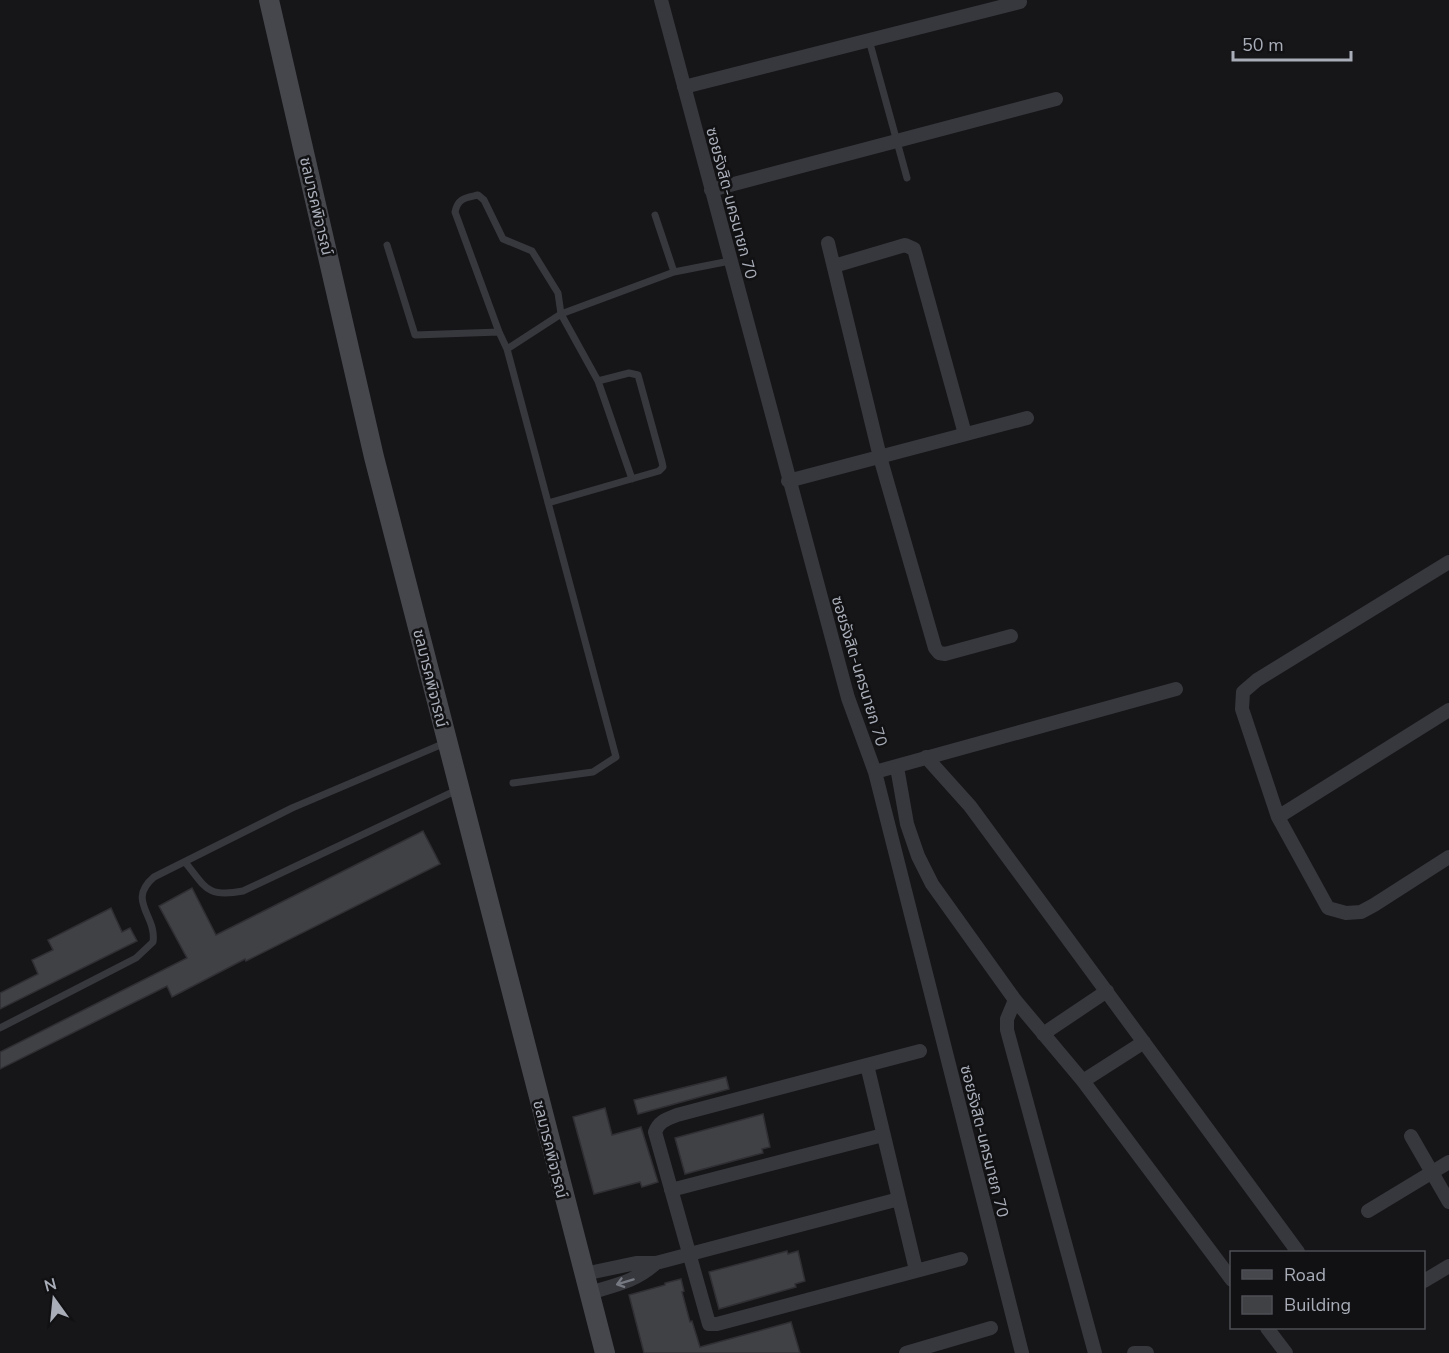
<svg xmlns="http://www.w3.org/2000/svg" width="1449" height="1353" viewBox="0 0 1449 1353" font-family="'Nunito Sans','Noto Sans Thai',sans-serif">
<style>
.building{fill:#404145;stroke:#303034;stroke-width:1.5}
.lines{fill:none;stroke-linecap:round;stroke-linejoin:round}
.lane{stroke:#37383d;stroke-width:7}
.street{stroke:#37383d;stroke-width:14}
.secondary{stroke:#45474d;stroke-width:20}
.oneway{stroke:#757881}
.labels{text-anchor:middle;stroke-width:5;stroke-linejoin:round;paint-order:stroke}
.street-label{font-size:16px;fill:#a8adb8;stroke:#111113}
</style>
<rect width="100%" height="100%" fill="#161618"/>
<path class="building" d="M 423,831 L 440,864 L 246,961 L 245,959 L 172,997 L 167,986 L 0,1069 L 0,1052 L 187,958 L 159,906 L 192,888 L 216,935 Z
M 111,908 L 122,932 L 130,928 L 137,941 L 0,1009 L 0,993 L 38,974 L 32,960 L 53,950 L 48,940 Z
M 726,1077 L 729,1089 L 638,1114 L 634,1100 Z
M 605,1108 L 612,1135 L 641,1127 L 658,1182 L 642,1187 L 640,1182 L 594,1194 L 573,1117 Z
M 763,1114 L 770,1147 L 762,1149 L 763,1153 L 685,1174 L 675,1138 Z
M 787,1251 L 788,1254 L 798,1251 L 805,1281 L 795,1284 L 796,1287 L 719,1309 L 709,1272 Z
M 681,1279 L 684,1291 L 682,1292 L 690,1322 L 692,1321 L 700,1347 L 791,1322 L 800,1353 L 644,1353 L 629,1295 L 665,1285 L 665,1283 Z"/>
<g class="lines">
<path class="lane" d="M 869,40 L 907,178
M 655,215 L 674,272
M 387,245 L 415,335 L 499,332 L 507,349 L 561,314 L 674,272 L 730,261
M 499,332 L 455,212 C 458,198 465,198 478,195 L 484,200 L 503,239 L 532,251 L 558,293 L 561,314 L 598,381 L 629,373 L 638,375 L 662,462 L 663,467 L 659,471 L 548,503
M 507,349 L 616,757 L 593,772 L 513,783
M 598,381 L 632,479
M 185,862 C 206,888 207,898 243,891 L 457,790
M 0,1028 L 136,958 L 153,942 C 157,915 126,901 154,877 L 292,808 L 445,743"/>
<path class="street" d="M 661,0 L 848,698 L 875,772 L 1022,1353
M 684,87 L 1020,2
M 711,190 L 1056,99
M 828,243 L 880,457 L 935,648 L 939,653 L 945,654 L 1011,636
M 834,266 L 905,245 L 914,249 L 965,434
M 788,481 L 1027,418
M 1449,562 L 1257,680 L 1243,692 L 1242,709 L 1278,817 L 1328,908 L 1346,913 L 1361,912 L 1374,905 L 1449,857
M 926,757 L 970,806 L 1298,1252
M 897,767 L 907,824 L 918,856 L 932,884 L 1015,1000 L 1083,1081 L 1232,1280
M 875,772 L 1176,689
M 1278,817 L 1449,710
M 1015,1000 L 1007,1019 L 1007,1030 L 1095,1353
M 1043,1034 L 1107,991
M 920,1051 L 677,1115 C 667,1119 659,1121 655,1132 L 709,1324 L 717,1324 L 961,1259
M 867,1065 L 916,1270
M 1083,1081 L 1144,1042
M 1411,1136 L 1449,1202
M 671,1190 L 883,1135
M 1368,1211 L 1449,1162
M 584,1274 L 636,1263 L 656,1263 L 899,1199
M 1424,1281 L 1449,1266
M 589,1293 C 615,1285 635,1282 656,1263
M 1267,1328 L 1286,1353
M 906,1353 L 991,1328
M 1134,1353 L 1147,1353"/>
<path class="secondary" d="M 269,0 L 374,457 L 605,1353"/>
</g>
<defs><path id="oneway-shaft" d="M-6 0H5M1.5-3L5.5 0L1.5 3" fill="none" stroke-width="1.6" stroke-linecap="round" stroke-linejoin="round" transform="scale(1.5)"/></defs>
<use class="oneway" href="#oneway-shaft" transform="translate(625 1282) rotate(163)"/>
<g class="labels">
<g class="street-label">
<text transform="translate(732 203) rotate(75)" y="6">ซอยรังสิต-นครนายก 70</text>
<text transform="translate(317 206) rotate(77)" y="6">ชลมารคพิจารณ์</text>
<text transform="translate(860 671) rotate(73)" y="6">ซอยรังสิต-นครนายก 70</text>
<text transform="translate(431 678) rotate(76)" y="6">ชลมารคพิจารณ์</text>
<text transform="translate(985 1141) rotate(76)" y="6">ซอยรังสิต-นครนายก 70</text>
<text transform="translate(551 1149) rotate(76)" y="6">ชลมารคพิจารณ์</text>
</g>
</g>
<rect x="1230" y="1251" width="195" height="78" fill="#111113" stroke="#4d4f55" stroke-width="1.5"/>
<rect x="1242" y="1270" width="30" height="9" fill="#45474d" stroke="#4d4f55" stroke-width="1.5"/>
<text x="1284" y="1281" font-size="18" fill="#a8adb8">Road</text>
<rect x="1242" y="1296" width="30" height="18" fill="#404145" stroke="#4d4f55" stroke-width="1.5"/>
<text x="1284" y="1311" font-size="18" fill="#a8adb8">Building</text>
<g transform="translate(54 1299) rotate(345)" stroke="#111113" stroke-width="4.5" paint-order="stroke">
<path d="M0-4.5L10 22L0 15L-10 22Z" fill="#a8adb8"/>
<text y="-9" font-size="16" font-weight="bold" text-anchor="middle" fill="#a8adb8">N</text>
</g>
<path d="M1233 51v9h118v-9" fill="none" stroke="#a8adb8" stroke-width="3"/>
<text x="1242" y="51" font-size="18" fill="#a8adb8" stroke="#111113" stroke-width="4.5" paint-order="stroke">50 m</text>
</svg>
